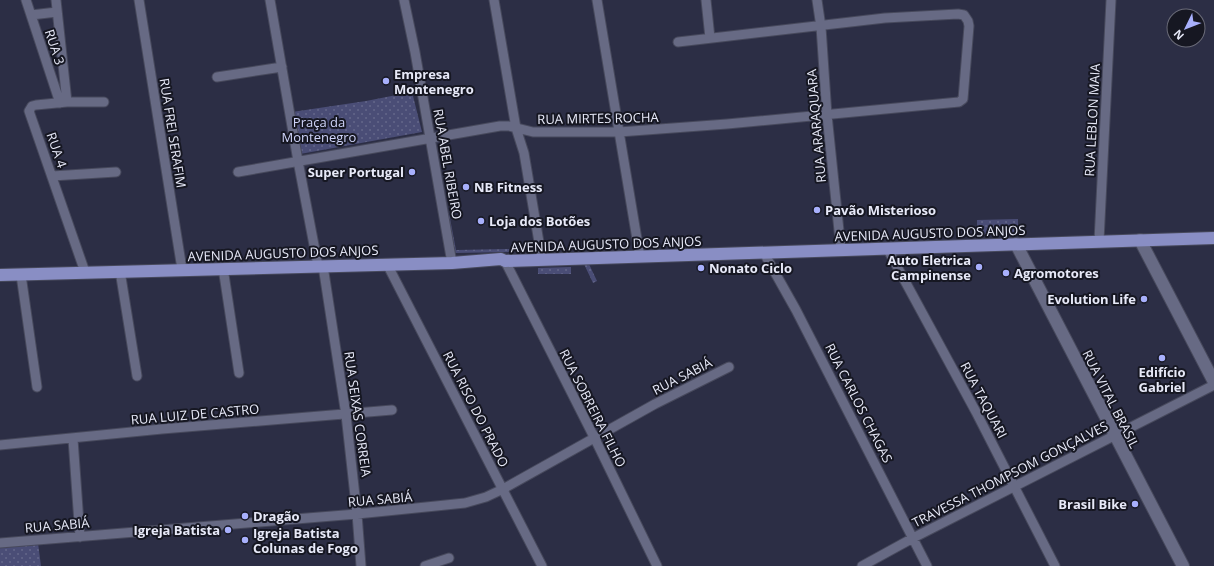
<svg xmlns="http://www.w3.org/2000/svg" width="1214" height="566" viewBox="0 0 1214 566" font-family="'Open Sans',sans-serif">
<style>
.park{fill:url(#park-dots)}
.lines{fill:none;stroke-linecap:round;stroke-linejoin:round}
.street-casing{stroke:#47495c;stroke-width:11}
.secondary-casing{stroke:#47495c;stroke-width:14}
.primary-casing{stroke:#47495c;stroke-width:14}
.street{stroke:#676a84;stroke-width:9}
.secondary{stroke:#676a84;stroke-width:12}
.primary{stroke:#898ec4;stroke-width:12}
.poi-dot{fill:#a8b0fc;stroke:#161722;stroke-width:1.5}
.labels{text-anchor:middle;stroke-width:4;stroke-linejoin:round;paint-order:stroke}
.street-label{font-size:13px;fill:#e7e9f8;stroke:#161722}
.poi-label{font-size:13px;font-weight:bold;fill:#e7e9f8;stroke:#161722;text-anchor:start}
.park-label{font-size:13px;fill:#d0d5fa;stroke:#161722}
</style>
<defs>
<pattern id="park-dots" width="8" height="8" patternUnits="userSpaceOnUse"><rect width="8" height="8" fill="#4a4d76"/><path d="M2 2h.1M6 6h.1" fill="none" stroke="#64678a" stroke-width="1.8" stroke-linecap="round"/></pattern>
</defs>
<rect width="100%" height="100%" fill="#2c2e45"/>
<path class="park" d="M 412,92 L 422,132 L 300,154 L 292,112 L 366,101 Z
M 446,213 L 449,213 L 456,250 L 509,249 L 510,252 L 454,253 Z
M 1018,219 L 1018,234 L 977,235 L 977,220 Z
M 583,262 L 588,262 L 597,281 L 593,283 Z
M 571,267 L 571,274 L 538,274 L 538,268 Z
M 38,543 L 41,566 L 0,566 L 0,546 Z"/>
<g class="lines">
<g class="street-casing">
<path id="street" d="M 26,0 L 60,103
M 56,0 L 67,102
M 139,0 L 182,269
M 270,0 L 298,161 L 318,266
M 404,0 L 415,52 L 452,263
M 494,0 L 516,128 L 524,153 L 542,260
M 597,0 L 640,257
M 706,0 L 710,38
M 817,0 L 821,27 L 827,115 L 841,250
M 31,15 L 57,12
M 217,77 L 282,67
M 238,172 L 500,126 L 509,126 L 533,132 L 619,132 L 727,124 L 959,102 L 963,99 L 969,26 L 968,21 L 964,15 L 958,14 L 885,18 L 678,42
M 52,176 L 116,172
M 1099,241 L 1111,0
M 887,248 L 976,412 L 1055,566
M 764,253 L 796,310 L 927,566
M 505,261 L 595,439 L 657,566
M 387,264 L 542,566
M 323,266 L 346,415 L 357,514 L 361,566
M 223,268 L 239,373
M 120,271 L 137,376
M 85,272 L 29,111 L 32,106 L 36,105 L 67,102 L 104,102
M 21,275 L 37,387
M 73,439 L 80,537
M 0,445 L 162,429 L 392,410
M 0,543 L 357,514 L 436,506 L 465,503 L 486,497 L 503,489 L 655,404 L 729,367
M 425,566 L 449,558
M 862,566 L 913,538 L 1214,385"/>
</g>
<g class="secondary-casing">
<path id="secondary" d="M 1140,240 L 1214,382
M 1016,244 L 1183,566"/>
</g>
<g class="primary-casing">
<path id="primary" d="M 0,275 L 452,263 L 501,259 L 505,261 L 1214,238"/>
</g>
<use href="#street" class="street"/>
<use href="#secondary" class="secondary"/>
<use href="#primary" class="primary"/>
</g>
<g class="poi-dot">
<circle cx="386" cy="81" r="4"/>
<circle cx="412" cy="172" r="4"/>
<circle cx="466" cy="187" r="4"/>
<circle cx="817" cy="210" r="4"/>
<circle cx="481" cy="221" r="4"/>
<circle cx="979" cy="267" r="4"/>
<circle cx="701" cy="268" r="4"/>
<circle cx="1006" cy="273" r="4"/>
<circle cx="1144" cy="299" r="4"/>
<circle cx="1162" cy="358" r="4"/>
<circle cx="1135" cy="504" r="4"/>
<circle cx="245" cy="516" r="4"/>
<circle cx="228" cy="530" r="4"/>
<circle cx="245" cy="540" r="4"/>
</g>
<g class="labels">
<g class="street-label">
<text transform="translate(55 47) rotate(72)" y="5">RUA 3</text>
<text transform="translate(598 118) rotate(-1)" y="5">RUA MIRTES ROCHA</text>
<text transform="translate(1092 120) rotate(-87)" y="5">RUA LEBLON MAIA</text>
<text transform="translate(816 126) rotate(-95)" y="5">RUA ARARAQUARA</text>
<text transform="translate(173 133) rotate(81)" y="5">RUA FREI SERAFIM</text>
<text transform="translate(57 150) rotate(71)" y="5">RUA 4</text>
<text transform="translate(448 164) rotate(80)" y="5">RUA ABEL RIBEIRO</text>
<text transform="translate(930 233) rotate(-2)" y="5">AVENIDA AUGUSTO DOS ANJOS</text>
<text transform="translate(606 244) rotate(-2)" y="5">AVENIDA AUGUSTO DOS ANJOS</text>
<text transform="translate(283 253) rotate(-2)" y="5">AVENIDA AUGUSTO DOS ANJOS</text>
<text transform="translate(682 376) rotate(-27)" y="5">RUA SABIÁ</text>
<text transform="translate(1111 399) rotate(63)" y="5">RUA VITAL BRASIL</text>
<text transform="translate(984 400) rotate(62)" y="5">RUA TAQUARI</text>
<text transform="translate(859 403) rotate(63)" y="5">RUA CARLOS CHAGAS</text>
<text transform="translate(593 408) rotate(63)" y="5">RUA SOBREIRA FILHO</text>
<text transform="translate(476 409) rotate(63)" y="5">RUA RISO DO PRADO</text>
<text transform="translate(195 414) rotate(-5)" y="5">RUA LUIZ DE CASTRO</text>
<text transform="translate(358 414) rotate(82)" y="5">RUA SEIXAS CORREIA</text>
<text transform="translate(1010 474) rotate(-27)" y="5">TRAVESSA THOMPSOM GONÇALVES</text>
<text transform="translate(380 499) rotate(-5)" y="5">RUA SABIÁ</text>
<text transform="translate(57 525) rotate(-5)" y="5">RUA SABIÁ</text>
</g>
<g class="poi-label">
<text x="394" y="79">Empresa<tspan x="394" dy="15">Montenegro</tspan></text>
<text x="404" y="177" text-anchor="end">Super Portugal</text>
<text x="474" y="192">NB Fitness</text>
<text x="825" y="215">Pavão Misterioso</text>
<text x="489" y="226">Loja dos Botões</text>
<text x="971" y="265" text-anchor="end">Auto Eletrica<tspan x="971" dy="15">Campinense</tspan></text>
<text x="709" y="273">Nonato Ciclo</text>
<text x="1014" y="278">Agromotores</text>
<text x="1136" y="304" text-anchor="end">Evolution Life</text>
<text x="1162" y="377" text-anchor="middle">Edifício<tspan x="1162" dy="15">Gabriel</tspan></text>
<text x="1127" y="509" text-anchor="end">Brasil Bike</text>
<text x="253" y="521">Dragão</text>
<text x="220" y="535" text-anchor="end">Igreja Batista</text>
<text x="253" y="538">Igreja Batista<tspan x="253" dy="15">Colunas de Fogo</tspan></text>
</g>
<g class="park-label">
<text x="319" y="127">Praça da<tspan x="319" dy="15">Montenegro</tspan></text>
</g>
</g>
<g transform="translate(1186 28) rotate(227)"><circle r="19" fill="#161722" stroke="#6a6b78"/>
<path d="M0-3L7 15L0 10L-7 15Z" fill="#a8b0fc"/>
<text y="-6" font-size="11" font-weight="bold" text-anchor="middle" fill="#e7e9f8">N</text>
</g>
</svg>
